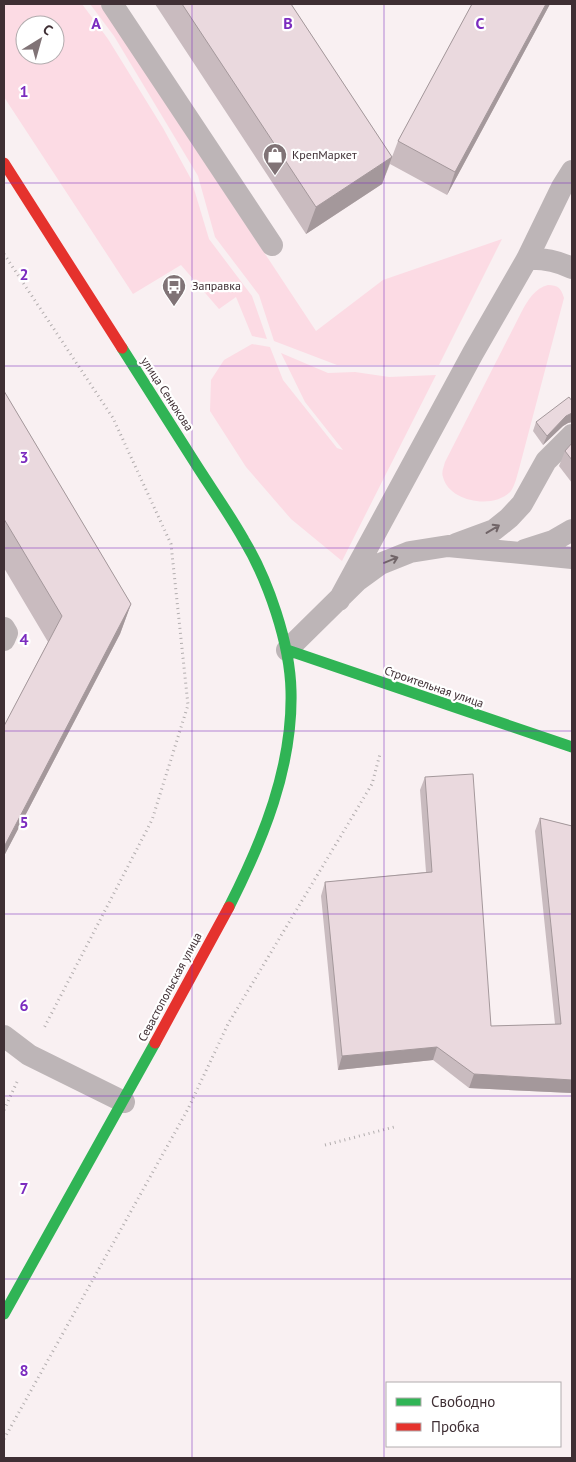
<svg xmlns="http://www.w3.org/2000/svg" width="576" height="1462" viewBox="0 0 576 1462" font-family="'PT Sans',sans-serif">
<style>
.green{fill:#fcdbe4;fill-rule:evenodd}
.lines{fill:none;stroke-linecap:round;stroke-linejoin:round}
.path{stroke:#b2adae;stroke-width:3;stroke-dasharray:1 4;stroke-linecap:butt}
.lane{stroke:#bdb5b7;stroke-width:22}
.fast{stroke:#30b455;stroke-width:11}
.jam{stroke:#e5322d;stroke-width:11}
.wall{fill:#c9bbbf}
.shaded-wall{fill:#a4989b}
.building{fill:#ead9de;stroke:#a4989b}
.oneway{stroke:#716568}
.grid{fill:none;stroke:#7b2cbf;stroke-width:1;stroke-opacity:0.55}
.labels{text-anchor:middle;stroke-width:4.5;stroke-linejoin:round;paint-order:stroke}
.poi-label{font-size:12px;fill:#3f2f34;stroke:#fff;text-anchor:start}
.street-label{font-size:12px;fill:#3f2f34;stroke:#fff}
.grid-label{font-size:16px;text-anchor:middle;font-weight:bold;fill:#7b2cbf;stroke:#fff;stroke-width:4.5;stroke-linejoin:round;paint-order:stroke}
</style>
<rect width="100%" height="100%" fill="#f9f0f2"/>
<path class="green" d="M 4,4 L 82,4 L 108,39 L 163,128 L 191,179 L 209,239 L 252,296 L 267,339 L 252,336 L 236,297 L 219,309 L 181,265 L 133,294 L 4,97 ZM 25,25 L 55,25 L 55,55 L 25,55 Z
M 90,4 L 100,4 L 316,331 L 383,280 L 502,239 L 439,365 L 337,365 L 274,341 L 259,295 L 215,237 L 198,176 L 114,36 Z
M 548,285 C 558,285 561,288 564,298 L 519,469 C 517,476 515,485 511,491 C 494,510 449,502 443,477 C 441,472 444,467 445,462 L 522,311 C 528,300 535,288 548,285 Z
M 252,344 L 270,347 L 283,380 L 337,448 L 343,450 L 305,402 L 281,353 L 328,373 L 355,372 L 389,377 L 436,375 L 342,561 L 291,519 L 246,467 L 210,411 L 211,380 L 224,360 Z"/>
<g class="lines">
<path class="path" d="M 4,254 L 113,418 L 171,544 L 188,705 L 152,820 L 44,1028
M 4,1110 L 17,1082
M 325,1145 L 394,1127
M 4,1439 L 188,1109 L 228,1024 L 372,784 L 380,754"/>
<path class="lane" d="M 112,4 L 272,245
M 527,259 C 544,258 557,261 572,268
M 456,544 L 494,530 L 509,518 L 522,504 L 546,461 L 572,435
M 525,550 L 553,541 L 572,530
M 339,600 L 473,353 L 527,259 L 562,187 L 572,171
M 4,628 L 7,633 L 4,640
M 287,650 L 358,580 L 380,564 L 410,552 L 448,546 L 572,558
M 4,1036 L 29,1055 L 124,1102"/>
<path class="fast" d="M 122,348 C 147,387 172,427 197,466 C 213,491 230,515 244,540 C 268,580 290,643 291,691 C 293,767 263,840 229,907
M 287,650 L 572,747
M 4,1314 L 155,1043"/>
<path class="jam" d="M 4,163 L 122,348
M 155,1043 L 229,907"/>
</g>
<path class="wall" d="M 155,4 L 291,4 L 392,157 L 398,141 L 472,4 L 550,4 L 447,195 L 390,164 L 382,184 L 306,234 Z
M 4,391 L 131,604 L 120,634 L 4,856 L 4,726 L 48,642 L 4,568 Z
M 572,401 L 572,422 L 568,423 L 563,426 L 543,445 L 533,431 L 536,422 Z
M 572,443 L 572,483 L 559,466 L 565,451 Z
M 425,777 L 491,1026 L 555,1024 L 535,831 L 540,818 L 572,826 L 572,1093 L 469,1088 L 433,1060 L 338,1070 L 321,896 L 325,882 L 426,872 L 420,790 Z"/>
<path class="shaded-wall" d="M 546,4 L 550,4 L 447,195 L 455,172 Z
M 392,157 L 382,184 L 306,234 L 316,207 Z
M 572,413 L 572,422 L 568,423 L 563,426 L 543,445 L 547,436 L 566,416 Z
M 131,604 L 120,634 L 4,856 L 4,847 Z
M 437,1047 L 433,1060 L 338,1070 L 342,1056 Z
M 474,1074 L 572,1080 L 572,1093 L 469,1088 Z"/>
<path class="building" d="M 182,4 L 291,4 L 392,157 L 316,207 Z
M 472,4 L 546,4 L 455,172 L 398,141 Z
M 4,391 L 131,604 L 4,847 L 4,726 L 62,616 L 4,519 Z
M 569,397 L 572,401 L 572,413 L 566,416 L 547,436 L 536,422 Z
M 572,443 L 572,460 L 565,451 Z
M 473,774 L 491,1026 L 561,1024 L 540,818 L 572,826 L 572,1080 L 474,1074 L 437,1047 L 342,1056 L 325,882 L 432,872 L 425,777 Z"/>
<defs><path id="oneway-shaft" d="M-6 0H5M1.5-3L5.5 0L1.5 3" fill="none" stroke-width="1.6" stroke-linecap="round" stroke-linejoin="round" transform="scale(1.25)"/></defs>
<g class="oneway">
<use href="#oneway-shaft" transform="translate(493 529) rotate(-31)"/>
<use href="#oneway-shaft" transform="translate(391 560) rotate(-22)"/>
</g>
<path class="grid" d="M 192,4 L 192,1458M 384,4 L 384,1458M 4,183 L 572,183M 4,366 L 572,366M 4,548 L 572,548M 4,731 L 572,731M 4,914 L 572,914M 4,1096 L 572,1096M 4,1279 L 572,1279"/>
<defs>
<g id="shop-pin" transform="scale(1.25)"><path d="M0 17L-7.5 6A9.5 9.5 0 1 1 7.5 6Z" fill="#807376" stroke="#fff"/><path d="M-5-2.5h2.3a2.7 3.5 0 0 1 5.4 0H5L5.5 6h-11ZM-1.5-2.5h3a1.5 2.3 0 0 0-3 0Z" fill="#fff"/></g>
<g id="bus-pin" transform="scale(1.25)"><path d="M0 17L-7.5 6A9.5 9.5 0 1 1 7.5 6Z" fill="#807376" stroke="#fff"/><path d="M-5-6H5V4H4V6H2V4H-2V6H-4V4H-5ZM-3.5-4V0h7V-4ZM-3.5 1.2v1.5H-2V1.2ZM2 1.2v1.5H3.5V1.2Z" fill="#fff"/></g>
</defs>
<g fill-rule="evenodd">
<use href="#shop-pin" x="275" y="155"/>
<use href="#bus-pin" x="174" y="286"/>
</g>
<g class="labels">
<g class="poi-label">
<text x="292" y="159">КрепМаркет</text>
<text x="192" y="290">Заправка</text>
</g>
<g class="street-label">
<text transform="translate(167 394) rotate(57)" y="4">улица Сенюкова</text>
<text transform="translate(434 687) rotate(19)" y="4">Строительная улица</text>
<text transform="translate(170 987) rotate(-62)" y="4">Севастопольская улица</text>
</g>
</g>
<g class="grid-label">
<text x="96" y="29">A</text>
<text x="288" y="29">B</text>
<text x="480" y="29">C</text>
<text x="24" y="97">1</text>
<text x="24" y="280">2</text>
<text x="24" y="463">3</text>
<text x="24" y="645">4</text>
<text x="24" y="828">5</text>
<text x="24" y="1011">6</text>
<text x="24" y="1194">7</text>
<text x="24" y="1376">8</text>
</g>
<rect width="576" height="1462" fill="none" stroke="#3f2f34" stroke-width="10"/>
<rect x="386" y="1382" width="175" height="65" fill="#ffffff" stroke="#b2acae"/>
<rect x="396" y="1398" width="25" height="8" fill="#30b455" stroke="#b2acae"/>
<text x="431" y="1407" font-size="15" fill="#3f2f34">Свободно</text>
<rect x="396" y="1423" width="25" height="8" fill="#e5322d" stroke="#b2acae"/>
<text x="431" y="1432" font-size="15" fill="#3f2f34">Пробка</text>
<g transform="translate(40 40) rotate(37)"><circle r="24" fill="#ffffff" stroke="#b2acae"/>
<path d="M0-4L9 19L0 12L-9 19Z" fill="#807376"/>
<text y="-8" font-size="14" font-weight="bold" text-anchor="middle" fill="#3f2f34">С</text>
</g>
</svg>
